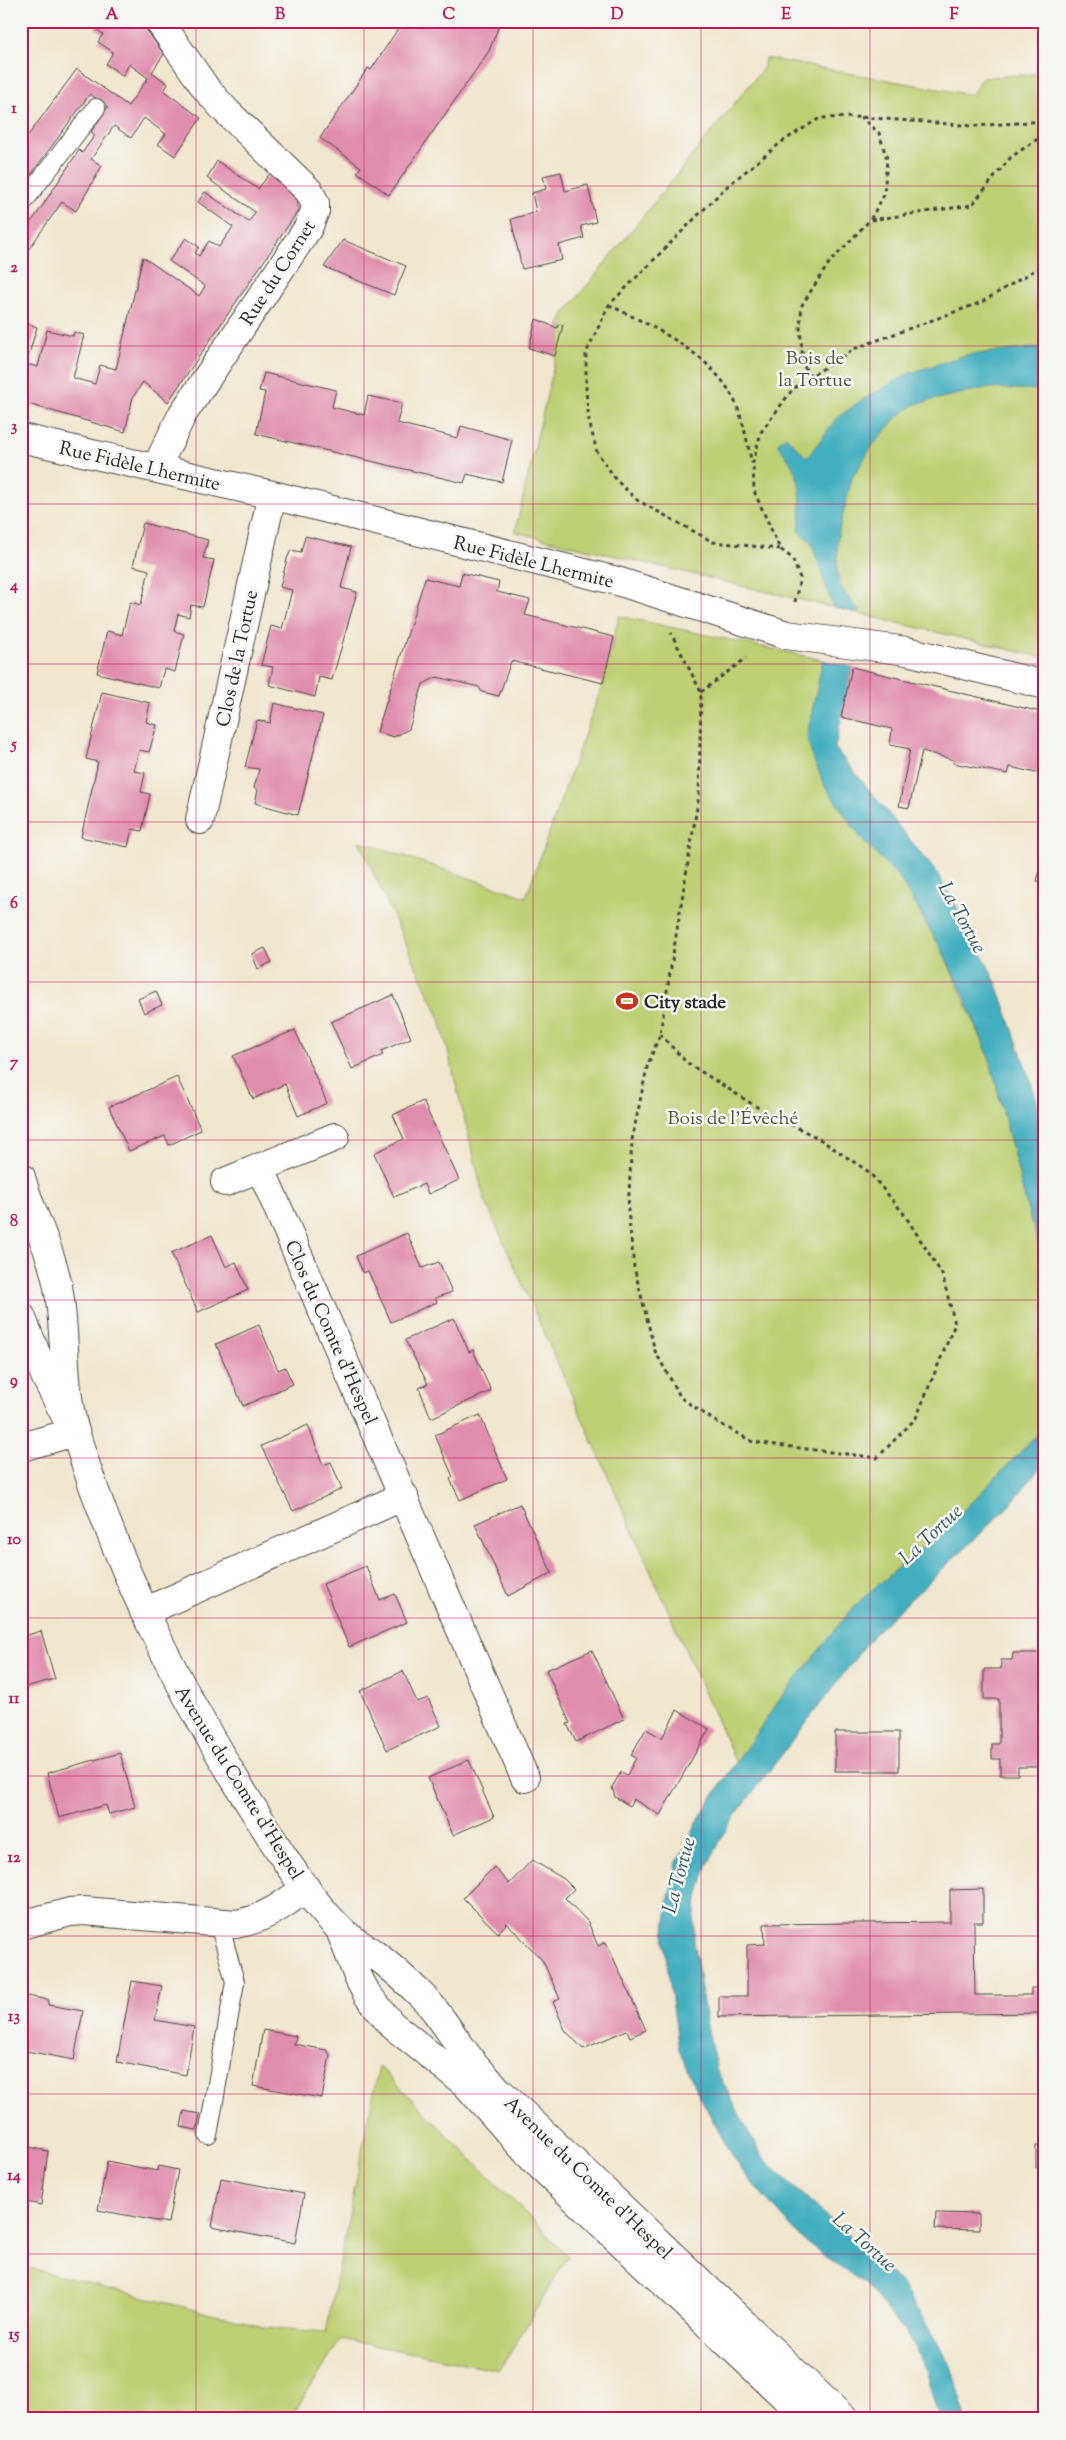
<svg xmlns="http://www.w3.org/2000/svg" width="1066" height="2440" viewBox="0 0 1066 2440" font-family="'Sorts Mill Goudy',serif">
<style>
.green{fill:#bdd073;stroke:#747e4f}
.water{fill:#42afc0;stroke:#366d76}
.building{fill:#e08cad}
.lines{fill:none;stroke-linecap:round;stroke-linejoin:round}
.lane-casing{stroke:#494743;stroke-width:20}
.street-casing{stroke:#494743;stroke-width:30}
.secondary-casing{stroke:#494743;stroke-width:30}
.path{stroke:#494743;stroke-width:3;stroke-dasharray:4 4;stroke-linecap:butt}
.lane{stroke:#fff;stroke-width:18}
.street{stroke:#fff;stroke-width:28}
.secondary{stroke:#fff;stroke-width:28}
.grid{fill:none;stroke:#c2185b;stroke-width:1;stroke-opacity:0.55}
.labels{text-anchor:middle;stroke-width:5;stroke-linejoin:round;paint-order:stroke}
.street-label{font-size:19px;fill:#2b2b2b;stroke:#f6f6f2}
.park-label{font-size:19px;fill:#50543d;stroke:#f6f6f2}
.poi-label{font-size:19px;font-weight:bold;fill:#2b2b2b;stroke:#f6f6f2;text-anchor:start}
.water-label{font-size:20px;font-style:italic;fill:#33595f;stroke:#f6f6f2}
.neatline{fill:none;stroke:#c2185b;stroke-width:2}
.grid-label{font-size:16px;text-anchor:middle;font-weight:bold;fill:#c2185b}
</style>
<rect width="100%" height="100%" fill="#f6f6f2"/>
<filter id="ink" filterUnits="userSpaceOnUse"><feTurbulence type="fractalNoise" baseFrequency=".02" numOctaves="2"/><feDisplacementMap in="SourceGraphic" scale="10" xChannelSelector="R" yChannelSelector="G"/><feConvolveMatrix kernelMatrix="1 2 1 2 8 2 1 2 1" color-interpolation-filters="sRGB"/></filter>
<filter id="wash" filterUnits="userSpaceOnUse"><feTurbulence type="fractalNoise" baseFrequency=".0096" numOctaves="4" result="noise"/><feDisplacementMap in="SourceGraphic" scale="20" xChannelSelector="R" yChannelSelector="G"/><feGaussianBlur stdDeviation="1.12" result="paint"/><feColorMatrix in="noise" values="0 0 0 0 0 0 0 0 0 0 0 0 0 0 0 0 0 1.4 0 .05"/><feComposite in="paint" operator="in"/></filter>
<g filter="url(#wash)">
<rect width="100%" height="100%" fill="#f1e6ce"/>
<path class="green" d="M 765,58 L 972,95 L 981,78 L 1045,73 L 1045,658 L 515,532 L 563,326 L 559,324 L 564,314 L 764,67 Z
M 619,616 L 823,660 L 807,736 L 836,802 L 864,842 L 899,877 L 943,952 L 989,1056 L 1028,1211 L 1045,1264 L 1045,1427 L 947,1527 L 866,1595 L 847,1615 L 781,1698 L 736,1763 L 484,1198 L 440,1019 L 359,841 L 526,897 L 603,683 Z
M 379,2066 L 568,2256 L 500,2370 L 341,2339 L 290,2419 L 21,2419 L 21,2266 L 263,2327 L 326,2332 Z"/>
<path class="water" d="M 1045,347 L 1045,390 L 986,388 L 915,404 L 895,419 L 873,445 L 852,478 L 838,534 L 837,566 L 839,585 L 861,614 L 833,607 L 811,542 L 799,532 C 803,492 803,476 777,444 L 786,436 L 807,458 L 837,418 L 860,401 L 910,373 L 966,355 Z
M 823,660 L 852,667 L 835,748 L 937,873 L 972,933 L 998,987 L 1033,1088 L 1045,1129 L 1045,1264 L 1028,1211 L 989,1056 L 963,993 L 943,952 L 899,877 L 864,842 L 825,786 L 812,756 L 807,736 Z
M 1045,1427 L 1045,1462 L 1009,1506 L 874,1634 L 731,1821 L 707,1866 L 696,1904 L 694,1924 L 694,1941 L 705,2017 L 717,2071 L 757,2148 L 770,2165 L 901,2283 L 951,2365 L 966,2419 L 939,2419 L 925,2369 L 916,2348 L 892,2315 L 866,2285 L 803,2240 L 794,2230 L 745,2175 L 726,2145 L 695,2087 L 679,2050 L 664,1941 L 668,1902 L 677,1862 L 701,1815 L 719,1787 L 781,1698 L 847,1615 L 866,1595 L 947,1527 Z"/>
<g id="blocks">
<path class="building" d="M 100,21 L 140,21 L 164,54 L 152,72 L 168,84 L 164,91 L 201,118 L 175,156 L 158,144 L 166,134 L 144,118 L 131,138 L 114,126 L 91,159 L 102,166 L 76,211 L 62,202 L 21,260 L 21,233 L 35,217 L 79,150 L 82,153 L 95,135 L 91,132 L 108,107 L 90,94 L 21,188 L 21,145 L 77,69 L 128,106 L 148,78 L 129,64 L 123,76 L 106,64 L 113,52 L 98,42 L 103,34 L 95,28 Z
M 403,21 L 495,21 L 500,23 L 489,51 L 389,195 L 357,172 L 361,167 L 320,138 L 368,68 L 371,70 Z
M 217,161 L 258,189 L 271,172 L 297,198 L 298,211 L 168,402 L 143,382 L 133,397 L 125,432 L 21,402 L 22,322 L 37,327 L 26,364 L 38,367 L 47,330 L 73,336 L 74,332 L 84,335 L 73,378 L 95,384 L 100,365 L 116,369 L 143,257 L 199,296 L 205,286 L 169,261 L 186,238 L 199,247 L 195,253 L 199,256 L 209,241 L 219,247 L 233,227 L 198,202 L 205,192 L 249,222 L 255,212 L 207,178 Z
M 561,172 L 565,191 L 588,185 L 596,222 L 581,226 L 584,238 L 559,245 L 562,260 L 522,269 L 511,219 L 536,212 L 532,193 L 546,189 L 543,176 Z
M 343,240 L 406,266 L 394,295 L 324,267 Z
M 536,319 L 557,328 L 559,324 L 563,325 L 555,356 L 529,348 Z
M 264,373 L 336,390 L 332,407 L 364,415 L 368,396 L 402,403 L 397,423 L 458,438 L 461,426 L 512,440 L 502,482 L 467,474 L 464,483 L 256,434 L 265,392 L 259,391 Z
M 143,523 L 208,540 L 203,558 L 214,560 L 203,607 L 191,605 L 189,617 L 178,614 L 174,631 L 184,634 L 175,672 L 164,669 L 159,688 L 97,673 L 107,631 L 122,635 L 130,602 L 141,605 L 149,570 L 133,566 Z
M 305,536 L 351,547 L 341,588 L 357,592 L 332,680 L 319,677 L 315,697 L 269,685 L 273,667 L 261,665 L 271,626 L 282,629 L 292,590 L 280,587 L 287,559 L 291,550 L 301,552 Z
M 462,573 L 499,582 L 497,592 L 530,600 L 525,615 L 614,637 L 603,683 L 511,661 L 499,696 L 482,692 L 479,687 L 437,677 L 423,684 L 409,729 L 394,737 L 377,732 L 425,578 L 459,586 Z
M 852,667 L 1045,713 L 1045,775 L 1010,767 L 1008,774 L 953,763 L 954,760 L 922,751 L 909,808 L 899,806 L 910,749 L 890,745 L 892,729 L 841,717 Z
M 102,692 L 150,703 L 146,722 L 157,725 L 149,752 L 139,750 L 134,771 L 145,773 L 141,792 L 150,794 L 142,831 L 132,829 L 128,847 L 81,837 L 98,762 L 86,759 Z
M 274,703 L 323,715 L 298,815 L 255,803 L 258,790 L 254,788 L 259,769 L 245,767 L 257,720 L 270,723 Z
M 1044,855 L 1045,855 L 1045,883 L 1037,881 Z
M 265,948 L 272,962 L 258,969 L 252,954 Z
M 156,991 L 162,1005 L 144,1013 L 138,999 Z
M 393,995 L 411,1038 L 381,1051 L 383,1055 L 352,1069 L 331,1022 Z
M 295,1030 L 327,1103 L 298,1116 L 285,1084 L 253,1099 L 233,1056 Z
M 177,1077 L 201,1130 L 169,1145 L 165,1136 L 129,1151 L 109,1107 Z
M 423,1101 L 459,1180 L 428,1194 L 424,1184 L 394,1197 L 374,1153 L 404,1139 L 393,1115 Z
M 407,1233 L 422,1268 L 439,1262 L 452,1292 L 435,1298 L 437,1302 L 391,1322 L 368,1271 L 363,1273 L 356,1256 Z
M 212,1235 L 226,1267 L 236,1262 L 248,1290 L 198,1312 L 171,1253 Z
M 454,1318 L 469,1352 L 473,1350 L 491,1391 L 431,1418 L 419,1388 L 428,1384 L 405,1340 Z
M 259,1325 L 278,1370 L 285,1367 L 293,1384 L 243,1406 L 216,1344 Z
M 480,1415 L 507,1479 L 460,1500 L 450,1479 L 453,1477 L 435,1435 Z
M 308,1425 L 323,1465 L 331,1462 L 342,1489 L 293,1511 L 261,1446 Z
M 520,1504 L 552,1573 L 508,1596 L 475,1524 Z
M 366,1566 L 380,1600 L 395,1594 L 407,1622 L 349,1647 L 323,1584 Z
M 41,1631 L 55,1679 L 21,1688 L 21,1637 Z
M 592,1650 L 624,1719 L 576,1742 L 567,1724 L 570,1723 L 546,1670 Z
M 1013,1653 L 1040,1653 L 1039,1659 L 1045,1659 L 1045,1767 L 1018,1767 L 1018,1775 L 1000,1775 L 1000,1759 L 992,1759 L 992,1744 L 999,1744 L 999,1699 L 984,1699 L 984,1669 L 1001,1669 L 1001,1660 L 1012,1660 Z
M 403,1671 L 417,1702 L 428,1698 L 441,1726 L 387,1750 L 360,1691 Z
M 677,1710 L 709,1729 L 660,1815 L 633,1799 L 630,1806 L 615,1797 L 612,1787 L 621,1772 L 627,1775 L 636,1758 L 631,1755 L 646,1729 L 662,1738 Z
M 835,1732 L 899,1732 L 899,1771 L 835,1771 Z
M 120,1753 L 135,1807 L 109,1814 L 106,1805 L 59,1818 L 47,1773 Z
M 469,1760 L 494,1817 L 453,1835 L 428,1778 Z
M 532,1860 L 564,1879 L 574,1889 L 565,1898 L 588,1922 L 598,1946 L 606,1942 L 646,2030 L 630,2037 L 627,2030 L 583,2049 L 565,2030 L 553,2002 L 560,1999 L 543,1961 L 507,1923 L 498,1933 L 463,1898 L 494,1867 L 509,1884 Z
M 983,1889 L 983,1922 L 974,1922 L 975,1995 L 1031,1995 L 1031,1988 L 1045,1988 L 1045,2013 L 719,2017 L 719,1996 L 747,1996 L 747,1945 L 765,1944 L 764,1924 L 950,1922 L 950,1890 Z
M 132,1981 L 162,1986 L 155,2020 L 194,2027 L 186,2075 L 117,2062 Z
M 21,1995 L 49,2000 L 48,2005 L 83,2011 L 74,2060 L 21,2050 Z
M 263,2030 L 296,2036 L 294,2044 L 326,2050 L 330,2055 L 322,2098 L 253,2086 Z
M 184,2111 L 200,2114 L 197,2130 L 181,2127 Z
M 1045,2145 L 1045,2168 L 1036,2168 L 1036,2146 Z
M 24,2146 L 48,2151 L 41,2205 L 21,2201 L 21,2153 Z
M 107,2161 L 157,2171 L 158,2166 L 178,2170 L 168,2223 L 98,2210 Z
M 221,2178 L 304,2194 L 295,2243 L 212,2227 Z
M 936,2213 L 979,2214 L 979,2230 L 935,2229 Z"/>
</g>
</g>
<g filter="url(#ink)">
<use href="#blocks" fill-opacity="0" stroke="#494743" stroke-width="1"/>
<g class="lines">
<g class="lane-casing">
<path id="lane" d="M 21,205 L 96,108
M 208,2135 L 235,1982 L 219,1923"/>
</g>
<g class="street-casing">
<path id="street" d="M 21,438 L 272,495 L 617,581 L 787,635 L 907,651 L 1045,685
M 156,468 L 182,415 L 308,228 L 315,211 L 315,203 L 309,191 L 226,111 L 207,90 L 159,21
M 200,820 L 272,495
M 260,1167 L 525,1778
M 225,1182 L 335,1137
M 21,1447 L 75,1432
M 144,1612 L 404,1496
M 21,1925 L 70,1912 L 84,1911 L 236,1924 C 265,1919 283,1905 306,1888"/>
</g>
<g class="secondary-casing">
<path id="secondary" d="M 21,1177 C 31,1215 51,1248 58,1287 C 67,1336 61,1387 76,1435 C 118,1569 176,1685 250,1804 C 277,1846 304,1894 340,1929 C 350,1939 363,1946 374,1954 C 393,1968 410,1984 426,2000 C 441,2016 451,2034 464,2051 C 474,2066 487,2078 499,2091 L 844,2419
M 21,1316 L 45,1376 L 65,1415
M 340,1930 L 359,1979 L 367,1994 L 391,2024 L 465,2083 L 533,2159 L 808,2419"/>
</g>
<path class="path" d="M 871,220 L 972,205 L 1011,157 L 1045,134
M 609,305 C 654,327 715,355 736,404 C 744,422 747,443 752,463
M 811,376 L 805,368 L 802,352 L 800,326 L 802,305 L 829,263 L 870,220 L 884,195 L 887,159 L 879,133 L 861,117
M 780,549 L 713,542 L 637,500 L 617,481 L 597,452 L 589,421 L 586,390 L 586,353 L 609,305 L 725,188 L 783,141 L 820,118 L 860,117 L 974,126 L 1045,121
M 795,602 L 800,578 L 792,558 L 780,549 L 754,491 L 753,463 L 761,432 L 792,390 L 811,376 L 856,348 L 982,302 L 1045,264
M 701,692 L 746,658
M 660,1034 L 686,1062 L 760,1109 L 818,1138 L 869,1172 L 904,1214 L 942,1274 L 955,1324 L 916,1418 L 877,1458 L 753,1442 L 715,1421 L 681,1398 L 655,1351 L 634,1267 L 628,1210 L 632,1140 L 647,1067 L 660,1034 L 699,795 L 701,692 L 671,633"/>
<use href="#lane" class="lane"/>
<use href="#street" class="street"/>
<use href="#secondary" class="secondary"/>
</g>
</g>
<path class="grid" d="M 196,21 L 196,2419M 364,21 L 364,2419M 533,21 L 533,2419M 701,21 L 701,2419M 870,21 L 870,2419M 21,186 L 1045,186M 21,346 L 1045,346M 21,504 L 1045,504M 21,664 L 1045,664M 21,822 L 1045,822M 21,982 L 1045,982M 21,1140 L 1045,1140M 21,1300 L 1045,1300M 21,1458 L 1045,1458M 21,1618 L 1045,1618M 21,1776 L 1045,1776M 21,1936 L 1045,1936M 21,2094 L 1045,2094M 21,2254 L 1045,2254"/>
<defs>
<g id="stadium-bare" transform="scale(1.725)"><path d="M0-5a6.5 5 0 1 0 0 10a6.5 5 0 1 0 0-10ZM-3.5-1.8h7v3.6h-7Z" fill="#c8321e" stroke="#f6f6f2" stroke-width="2.5" paint-order="stroke"/></g>
</defs>
<g fill-rule="evenodd">
<use href="#stadium-bare" x="627" y="1001"/>
</g>
<g class="labels">
<g class="street-label">
<text transform="translate(277 272) rotate(-57)" y="7">Rue du Cornet</text>
<text transform="translate(140 465) rotate(13)" y="7">Rue Fidèle Lhermite</text>
<text transform="translate(534 561) rotate(14)" y="7">Rue Fidèle Lhermite</text>
<text transform="translate(236 658) rotate(-78)" y="7">Clos de la Tortue</text>
<text transform="translate(332 1332) rotate(66)" y="7">Clos du Comte d'Hespel</text>
<text transform="translate(240 1782) rotate(58)" y="7">Avenue du Comte d'Hespel</text>
<text transform="translate(589 2177) rotate(44)" y="7">Avenue du Comte d'Hespel</text>
</g>
<g class="park-label">
<text x="815" y="364">Bois de<tspan x="815" dy="22">la Tortue</tspan></text>
<text x="733" y="1124">Bois de l'Évêché</text>
</g>
<g class="poi-label">
<text x="644" y="1008">City stade</text>
</g>
<g class="water-label">
<text transform="translate(963 917) rotate(61)" y="7">La Tortue</text>
<text transform="translate(930 1534) rotate(-43)" y="7">La Tortue</text>
<text transform="translate(678 1875) rotate(-75)" y="7">La Tortue</text>
<text transform="translate(865 2241) rotate(42)" y="7">La Tortue</text>
</g>
</g>
<rect width="1066" height="2440" fill="none" stroke="#f6f6f2" stroke-width="55"/>
<rect x="28" y="28" width="1010" height="2384" class="neatline"/>
<g class="grid-label">
<text x="112" y="19">A</text>
<text x="280" y="19">B</text>
<text x="449" y="19">C</text>
<text x="617" y="19">D</text>
<text x="786" y="19">E</text>
<text x="954" y="19">F</text>
<text x="14" y="113">1</text>
<text x="14" y="272">2</text>
<text x="14" y="431">3</text>
<text x="14" y="590">4</text>
<text x="14" y="749">5</text>
<text x="14" y="908">6</text>
<text x="14" y="1067">7</text>
<text x="14" y="1226">8</text>
<text x="14" y="1385">9</text>
<text x="14" y="1544">10</text>
<text x="14" y="1703">11</text>
<text x="14" y="1862">12</text>
<text x="14" y="2021">13</text>
<text x="14" y="2180">14</text>
<text x="14" y="2339">15</text>
</g>
</svg>
